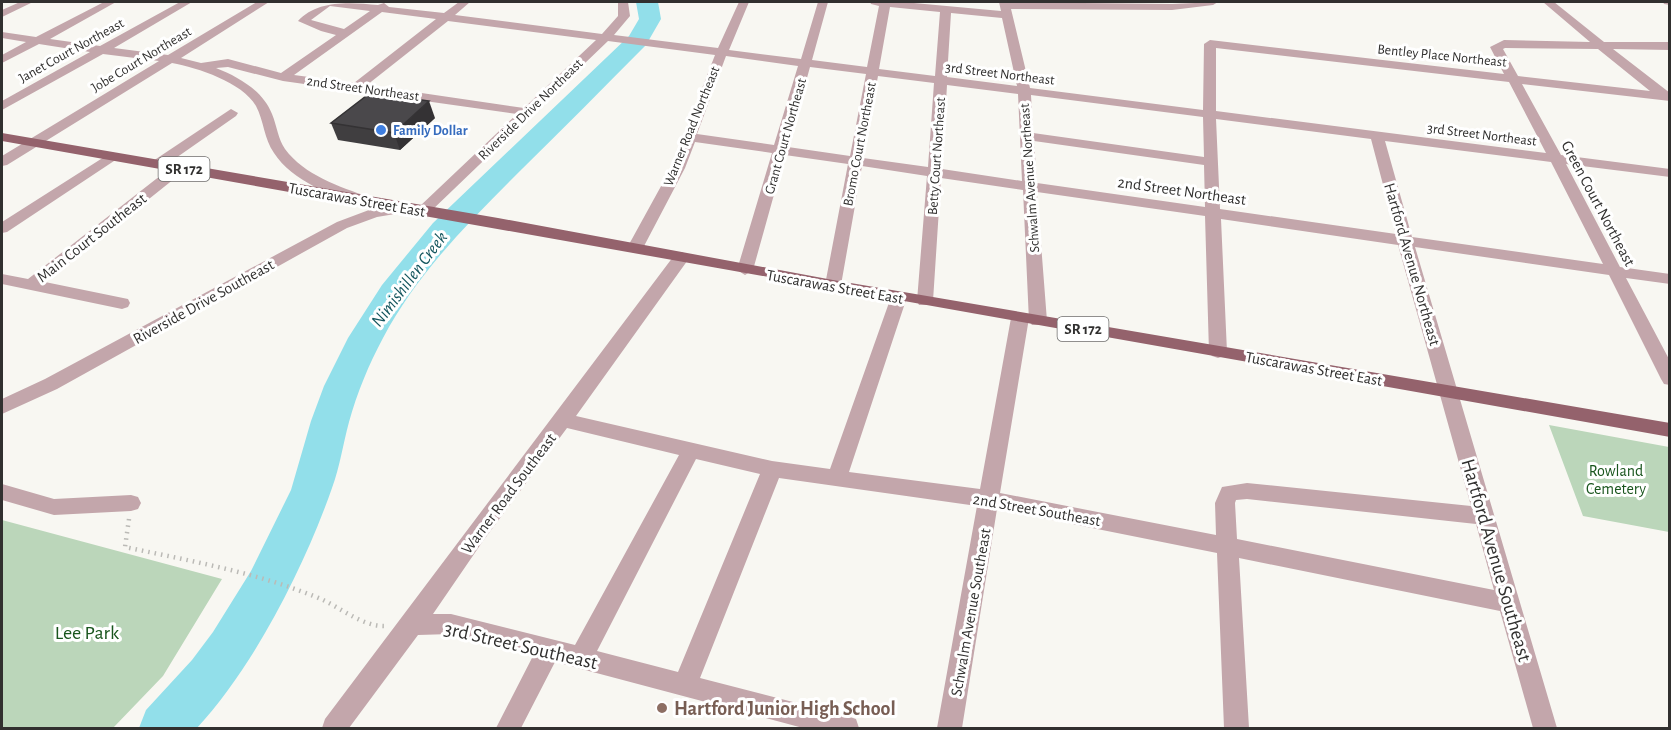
<svg xmlns="http://www.w3.org/2000/svg" width="1671" height="730" viewBox="0 0 1671 730" font-family="'Alegreya Sans',sans-serif">
<style>
.green{fill:#bbd6ba}
.lines{fill:none;stroke-linecap:round;stroke-linejoin:round}
.river{fill:#92dfea;fill-rule:evenodd}
.path{stroke:#bbbab6;stroke-width:4.5;stroke-dasharray:1.5 5;stroke-linecap:butt}
.minor{fill:#c3a6ab;fill-rule:evenodd}
.major{fill:#94626c;fill-rule:evenodd}
.wall{fill:#403e40}
.shaded-wall{fill:#343234}
.building{fill:#4a484b;stroke:#343234;stroke-width:1.5}
.shop-dot{fill:#3f7fe0;stroke:#fff;stroke-width:2}
.education-dot{fill:#8d6e63;stroke:#fff;stroke-width:2}
.labels{text-anchor:middle;stroke-width:6;stroke-linejoin:round;paint-order:stroke}
.far-street-label{font-size:14px;fill:#31302f;stroke:#fff}
.far-shop-label{font-size:14px;font-weight:bold;fill:#366cbe;stroke:#fff;text-anchor:start}
.shield{fill:#fff;stroke:#6f6e6d;stroke-width:1.5}
.shield-label{font-size:15px;font-weight:bold;fill:#31302f}
.street-label{font-size:16px;fill:#31302f;stroke:#fff}
.park-label{font-size:16px;fill:#19551d;stroke:#fff}
.water-label{font-size:18px;font-style:italic;fill:#14565e;stroke:#fff}
.near-street-label{font-size:20px;fill:#31302f;stroke:#fff}
.near-park-label{font-size:20px;fill:#19551d;stroke:#fff}
.near-education-label{font-size:20px;font-weight:bold;fill:#785e54;stroke:#fff;text-anchor:start}
</style>
<rect width="100%" height="100%" fill="#f8f7f2"/>
<path class="green" d="M 1549,425 L 1669,447 L 1669,532 L 1583,516 Z
M 2,520 L 222,579 L 163,676 L 113,728 L 2,728 Z"/>
<g class="lines">
<path class="river" d="M 636,2 L 658,2 L 661,19 L 646,45 C 604,87 563,129 521,170 C 469,222 418,272 383,338 C 369,364 357,393 349,422 C 343,444 340,466 332,488 C 304,568 254,666 197,728 L 139,728 L 146,710 L 192,660 L 213,632 L 251,571 L 291,490 L 311,421 L 324,386 L 348,338 L 382,285 L 433,223 L 629,36 L 639,19 Z"/>
<path class="path" d="M 129,519 L 125,547 C 191,561 259,573 321,599 C 341,608 362,626 384,626"/>
<path class="minor" d="M 20,2 L 33,2 L 2,17 L 2,10 Z
M 104,2 L 116,2 L 50,39 L 100,46 L 180,2 L 192,2 L 114,48 L 168,55 L 257,2 L 269,2 L 181,58 L 201,63 L 228,59 L 281,73 L 336,35 L 321,31 L 298,21 C 317,0 349,2 378,5 L 384,3 L 389,7 L 444,13 L 459,2 L 470,2 L 455,15 L 602,34 L 618,16 L 618,2 L 628,2 L 630,16 L 614,35 L 718,48 L 739,2 L 749,2 L 729,50 L 801,59 L 818,2 L 828,2 L 812,60 L 867,67 L 879,6 L 871,4 L 870,2 L 903,2 L 1001,11 L 999,2 L 1172,4 L 1218,2 L 1213,5 L 1172,10 L 1011,9 L 1030,88 L 1203,110 L 1204,44 L 1210,40 L 1504,74 L 1490,47 L 1504,40 L 1590,42 L 1543,2 L 1554,2 L 1604,42 L 1670,42 L 1670,50 L 1613,49 L 1670,93 L 1670,101 L 1522,84 L 1561,155 L 1670,169 L 1670,177 L 1566,164 L 1620,267 L 1670,274 L 1670,284 L 1626,278 L 1670,361 L 1670,385 L 1664,384 L 1661,379 L 1609,275 L 1415,247 L 1557,728 L 1533,728 L 1500,611 L 1239,558 L 1249,728 L 1224,728 L 1217,553 L 997,509 L 962,728 L 937,728 L 977,506 L 779,478 L 700,678 L 847,716 L 856,719 L 859,728 L 803,728 L 555,662 L 521,728 L 496,728 L 533,656 L 451,634 L 418,635 L 349,728 L 322,728 L 325,719 L 676,253 L 682,252 L 690,257 L 576,416 L 772,461 L 830,469 L 891,297 L 893,293 L 905,293 L 907,297 L 849,472 L 980,489 L 1011,318 L 1014,314 L 1026,314 L 1029,318 L 1000,493 L 1216,535 L 1215,503 L 1222,487 L 1247,483 L 1471,506 L 1398,245 L 1221,219 L 1227,352 L 1224,356 L 1218,358 L 1212,356 L 1209,352 L 1205,216 L 1037,192 L 1047,321 L 1044,325 L 1032,325 L 1029,321 L 1023,190 L 941,178 L 933,301 L 931,305 L 919,305 L 917,301 L 927,176 L 862,166 L 841,285 L 839,289 L 827,289 L 825,285 L 848,164 L 785,155 L 753,270 L 745,275 L 737,270 L 772,153 L 695,142 L 685,168 L 643,248 L 635,253 L 629,251 L 627,248 L 671,168 L 715,55 L 608,41 L 429,213 L 424,214 L 417,210 L 419,207 L 517,114 L 283,81 L 228,67 L 216,68 C 239,77 263,91 272,114 C 277,126 278,139 285,149 C 304,175 340,187 369,197 L 371,200 L 364,204 C 333,197 292,181 274,153 C 264,139 264,121 256,106 C 242,82 198,68 172,63 L 7,165 L 2,166 L 2,156 L 159,61 L 103,54 L 2,110 L 2,101 L 90,52 L 39,44 L 2,63 L 2,55 L 26,42 L 2,38 L 2,32 L 36,37 ZM 330,6 L 370,11 L 344,29 L 311,20 ZM 890,7 L 940,12 L 935,76 L 879,69 ZM 382,12 L 436,19 L 354,83 L 294,75 ZM 951,13 L 1002,18 L 1017,86 L 947,77 ZM 448,21 L 596,40 L 524,108 L 367,85 ZM 1216,48 L 1509,82 L 1546,153 L 1216,111 ZM 1505,48 L 1598,49 L 1650,91 L 1518,76 L 1503,49 ZM 726,56 L 798,66 L 774,145 L 697,134 ZM 810,67 L 866,74 L 850,156 L 788,147 ZM 878,76 L 934,83 L 928,167 L 863,158 ZM 947,85 L 1018,94 L 1022,181 L 942,169 ZM 1031,95 L 1203,117 L 1204,157 L 1033,133 ZM 1216,119 L 1371,139 L 1396,234 L 1220,209 ZM 1034,141 L 1204,165 L 1205,207 L 1037,183 ZM 1385,141 L 1551,162 L 1603,264 L 1412,237 ZM 567,428 L 679,455 L 575,645 L 451,614 L 433,614 L 483,541 ZM 696,459 L 760,474 L 678,672 L 597,651 ZM 1247,499 L 1476,524 L 1494,590 L 1237,539 L 1235,503 L 1236,500 Z
M 1663,2 L 1670,2 L 1670,5 L 1664,4 Z
M 231,109 L 238,113 L 236,116 L 163,167 L 153,167 L 151,164 L 153,161 Z
M 112,152 L 119,156 L 117,159 L 7,232 L 2,233 L 2,222 Z
M 179,164 L 186,168 L 184,171 L 45,282 L 128,299 L 130,303 L 128,307 L 122,309 L 2,284 L 2,274 L 28,279 L 174,165 Z
M 408,204 L 413,205 L 415,208 L 413,211 L 377,217 L 347,228 L 57,389 L 2,414 L 2,399 L 45,379 L 337,222 L 369,210 Z
M 2,484 L 54,499 L 131,495 L 138,497 L 141,503 L 138,509 L 131,511 L 54,515 L 2,500 Z"/>
<path class="major" d="M 2,133 L 498,218 L 833,280 L 1670,423 L 1670,437 L 2,141 Z"/>
</g>
<path class="wall" d="M 435,118 L 400,150 L 338,140 L 331,123 Z"/>
<path class="shaded-wall" d="M 429,101 L 435,118 L 400,150 L 394,133 Z"/>
<path class="building" d="M 370,93 L 429,101 L 394,133 L 331,123 Z"/>
<circle class="shop-dot" cx="381" cy="130" r="6"/>
<circle class="education-dot" cx="662" cy="708" r="6"/>
<g class="labels">
<g class="far-street-label">
<text transform="translate(71 50) rotate(-29)" y="5">Janet Court Northeast</text>
<text transform="translate(1442 55) rotate(6)" y="5">Bentley Place Northeast</text>
<text transform="translate(141 59) rotate(-31)" y="5">Jobe Court Northeast</text>
<text transform="translate(1000 73) rotate(7)" y="5">3rd Street Northeast</text>
<text transform="translate(363 88) rotate(8)" y="5">2nd Street Northeast</text>
<text transform="translate(530 109) rotate(-44)" y="5">Riverside Drive Northeast</text>
<text transform="translate(691 126) rotate(-68)" y="5">Warner Road Northeast</text>
<text transform="translate(1482 134) rotate(7)" y="5">3rd Street Northeast</text>
<text transform="translate(785 136) rotate(-74)" y="5">Grant Court Northeast</text>
<text transform="translate(859 144) rotate(-79)" y="5">Bromo Court Northeast</text>
<text transform="translate(936 156) rotate(-86)" y="5">Betty Court Northeast</text>
<text transform="translate(1029 178) rotate(-94)" y="5">Schwalm Avenue Northeast</text>
</g>
<g class="far-shop-label">
<text x="393" y="135">Family Dollar</text>
</g>
<g class="shield">
<rect x="158.5" y="157" width="51" height="24" rx="4.5"/>
<rect x="1057.5" y="317" width="51" height="24" rx="4.5"/>
</g>
<g class="shield-label">
<text x="184" y="174">SR 172</text>
<text x="1083" y="334">SR 172</text>
</g>
<g class="street-label">
<text transform="translate(1182 190) rotate(8)" y="6">2nd Street Northeast</text>
<text transform="translate(357 199) rotate(10)" y="6">Tuscarawas Street East</text>
<text transform="translate(1599 203) rotate(62)" y="6">Green Court Northeast</text>
<text transform="translate(91 237) rotate(-38)" y="6">Main Court Southeast</text>
<text transform="translate(1413 264) rotate(74)" y="6">Hartford Avenue Northeast</text>
<text transform="translate(835 286) rotate(10)" y="6">Tuscarawas Street East</text>
<text transform="translate(203 301) rotate(-29)" y="6">Riverside Drive Southeast</text>
<text transform="translate(1314 368) rotate(10)" y="6">Tuscarawas Street East</text>
<text transform="translate(508 493) rotate(-53)" y="6">Warner Road Southeast</text>
<text transform="translate(1037 509) rotate(10)" y="6">2nd Street Southeast</text>
<text transform="translate(970 612) rotate(-80)" y="6">Schwalm Avenue Southeast</text>
</g>
<g class="park-label">
<text x="1616" y="476">Rowland<tspan x="1616" dy="18">Cemetery</tspan></text>
</g>
<g class="water-label">
<text transform="translate(409 279) rotate(-53)" y="6">Nimishillen Creek</text>
</g>
<g class="near-street-label">
<text transform="translate(1497 560) rotate(74)" y="7">Hartford Avenue Southeast</text>
<text transform="translate(521 645) rotate(13)" y="7">3rd Street Southeast</text>
</g>
<g class="near-park-label">
<text x="87" y="639">Lee Park</text>
</g>
<g class="near-education-label">
<text x="674" y="715">Hartford Junior High School</text>
</g>
</g>
<rect width="1671" height="730" fill="none" stroke="#31302f" stroke-width="6"/>
</svg>
